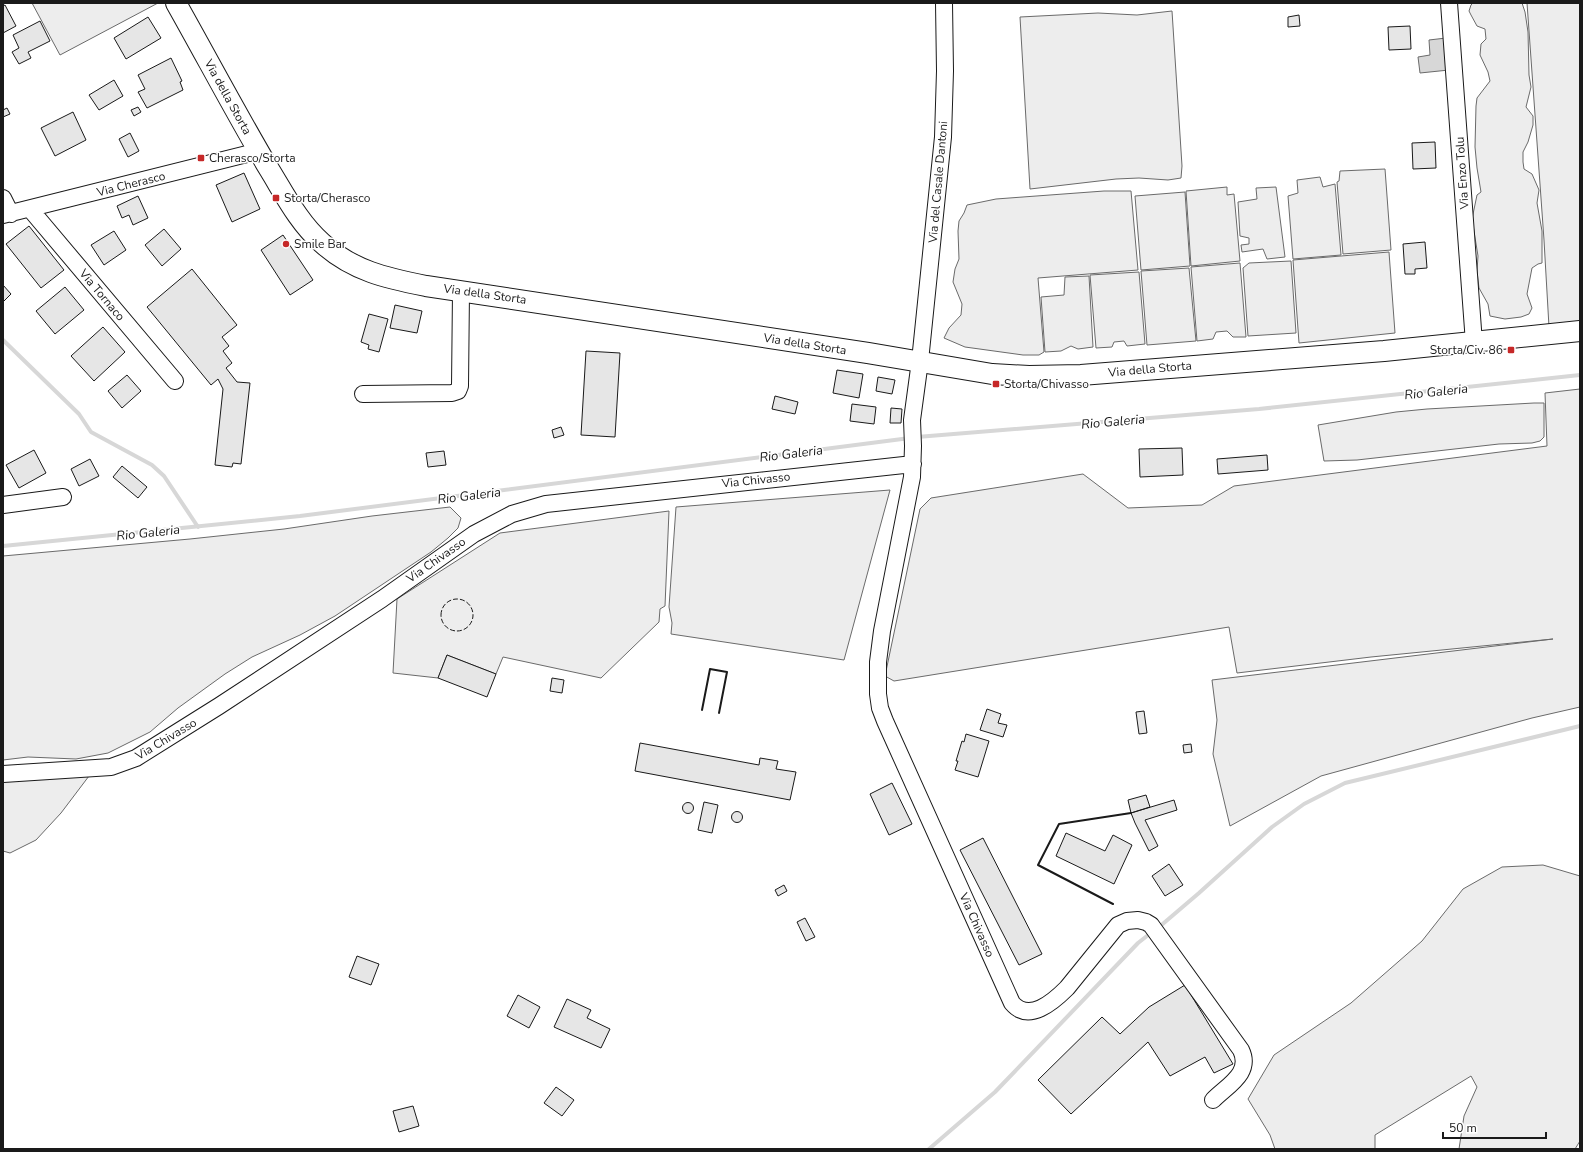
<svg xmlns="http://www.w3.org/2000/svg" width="1583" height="1152" viewBox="0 0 1583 1152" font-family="'Nunito Sans',sans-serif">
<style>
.built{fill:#ededed;stroke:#6a6a6a}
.water{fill:#d7d7d7;stroke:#6a6a6a}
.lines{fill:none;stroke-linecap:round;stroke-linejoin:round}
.stream{stroke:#d7d7d7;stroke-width:4}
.building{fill:#e6e6e6;stroke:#1a1a1a}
.minor-casing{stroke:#1a1a1a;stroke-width:18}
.major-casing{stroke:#1a1a1a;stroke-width:22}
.minor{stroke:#fff;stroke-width:16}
.major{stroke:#fff;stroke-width:20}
.fence{stroke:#1a1a1a;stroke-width:1;stroke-dasharray:5 2;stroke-linecap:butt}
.wall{stroke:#1a1a1a;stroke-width:2}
.poi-dot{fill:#c62828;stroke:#fff;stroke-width:1.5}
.labels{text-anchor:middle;stroke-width:3;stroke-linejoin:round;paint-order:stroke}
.street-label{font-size:12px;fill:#1a1a1a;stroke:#fff}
.poi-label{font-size:12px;fill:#1a1a1a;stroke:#fff;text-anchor:start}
.water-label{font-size:13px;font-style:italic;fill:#1a1a1a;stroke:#fff}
</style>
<rect width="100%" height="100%" fill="#fff"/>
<path class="built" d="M 32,3 L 158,3 L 60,55 Z
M 1473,3 L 1522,3 L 1525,12 L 1528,32 L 1529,75 L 1531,87 L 1526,107 L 1533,116 L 1533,125 L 1528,142 L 1523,152 L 1523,162 L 1524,169 L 1532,174 L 1539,190 L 1537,203 L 1542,231 L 1542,263 L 1538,264 L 1532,268 L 1527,294 L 1532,308 L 1529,314 L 1521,317 L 1505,319 L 1490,316 L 1488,304 L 1479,288 L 1477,271 L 1478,256 L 1472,219 L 1477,195 L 1481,192 L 1477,168 L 1475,147 L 1476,106 L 1477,98 L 1490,81 L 1488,72 L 1480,55 L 1481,44 L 1486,39 L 1485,29 L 1477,26 L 1471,15 L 1469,11 L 1471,5 Z
M 1527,3 L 1580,3 L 1580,324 L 1549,327 L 1544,240 Z
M 1172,11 L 1182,166 L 1181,178 L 1168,180 L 1139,178 L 1116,179 L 1030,189 L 1020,17 L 1098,13 L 1137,15 Z
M 1385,169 L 1391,250 L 1343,254 L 1337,182 L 1339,181 L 1340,171 Z
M 1320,177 L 1323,187 L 1335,184 L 1341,255 L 1293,259 L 1288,196 L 1298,193 L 1297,180 Z
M 1227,187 L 1227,195 L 1234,194 L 1240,261 L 1191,266 L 1186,191 Z
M 1276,187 L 1285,257 L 1267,259 L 1263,249 L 1242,252 L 1241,245 L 1249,244 L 1249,238 L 1240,236 L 1238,202 L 1257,199 L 1256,188 Z
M 1104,191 L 1131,191 L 1138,270 L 1038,278 L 1044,352 L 1039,355 L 1023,355 L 965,347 L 944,338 L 949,328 L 961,315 L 962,304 L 953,282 L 955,269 L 959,259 L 958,231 L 959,221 L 964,213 L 967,205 L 996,199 Z
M 1185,192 L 1190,266 L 1141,270 L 1135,196 Z
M 1389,252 L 1395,333 L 1299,343 L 1293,260 Z
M 1291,261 L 1296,333 L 1248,336 L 1243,268 L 1249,263 Z
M 1240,263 L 1246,337 L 1233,337 L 1227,331 L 1216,332 L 1213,339 L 1197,341 L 1191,267 Z
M 1189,268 L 1196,341 L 1147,345 L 1141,271 Z
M 1139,272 L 1145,344 L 1127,346 L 1124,341 L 1114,342 L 1112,347 L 1096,348 L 1090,275 Z
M 1089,276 L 1093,347 L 1078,349 L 1071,346 L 1061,351 L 1045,352 L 1041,297 L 1064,295 L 1065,277 Z
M 1580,389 L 1580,707 L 1532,718 L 1321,776 L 1230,826 L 1213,754 L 1217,720 L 1212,680 L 1553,639 L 1371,657 L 1237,673 L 1229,627 L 894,681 L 885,676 L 920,509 L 931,498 L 1083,474 L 1128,508 L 1202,505 L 1234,486 L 1547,446 L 1545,393 Z
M 1534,403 L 1544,403 L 1544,437 L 1540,441 L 1532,443 L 1499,444 L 1357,460 L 1324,461 L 1318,425 L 1396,412 L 1427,409 Z
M 890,490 L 844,660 L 671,634 L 672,623 L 669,607 L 676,507 Z
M 450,507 L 461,518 L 458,528 L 448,538 L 431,552 L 335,616 L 300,635 L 252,657 L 225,674 L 178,708 L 150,732 L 108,753 L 76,759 L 28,757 L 3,760 L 3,556 L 190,539 L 284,529 L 372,516 Z
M 669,511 L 665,606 L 660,609 L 659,622 L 601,678 L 503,657 L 496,674 L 447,655 L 438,678 L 393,673 L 397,599 L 500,533 Z
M 89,776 L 61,813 L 36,840 L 10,853 L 3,851 L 3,779 Z
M 1543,865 L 1580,876 L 1580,1141 L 1575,1149 L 1459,1149 L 1464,1116 L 1477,1087 L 1471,1076 L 1375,1135 L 1375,1149 L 1275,1149 L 1270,1135 L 1248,1099 L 1274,1055 L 1351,1003 L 1422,941 L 1463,889 L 1502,867 Z"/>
<path class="water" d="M 1446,38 L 1449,70 L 1420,73 L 1418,57 L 1430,55 L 1429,40 Z"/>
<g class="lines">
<path class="stream" d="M 3,340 L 79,414 L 91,432 L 152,465 L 164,476 L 198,527
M 917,437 L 1259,409 L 1580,375
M 3,546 L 300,516 L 910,438
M 1158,928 L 1199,893 L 1272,827 L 1304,804 L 1345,783 L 1580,726
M 929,1149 L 995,1092 L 1138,943 L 1152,932"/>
</g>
<path class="building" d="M 5,5 L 16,26 L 3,33 L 3,6 Z
M 1299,15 L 1300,26 L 1288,27 L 1288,17 Z
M 148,17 L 161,38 L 126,59 L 114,38 Z
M 40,21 L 50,41 L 28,52 L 31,58 L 19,64 L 12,52 L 19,48 L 13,35 Z
M 1410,26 L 1411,49 L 1389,50 L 1388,27 Z
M 171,58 L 182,81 L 180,82 L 183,90 L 147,108 L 138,92 L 145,89 L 138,75 Z
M 114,80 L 123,96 L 99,110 L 89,95 Z
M 138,107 L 141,112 L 134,116 L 131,110 Z
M 7,108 L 10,114 L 3,117 L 3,110 Z
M 73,112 L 86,140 L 55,156 L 41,128 Z
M 130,133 L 139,151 L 128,157 L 119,139 Z
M 1435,142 L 1436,168 L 1413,169 L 1412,143 Z
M 244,173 L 260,209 L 232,222 L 216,185 Z
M 138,196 L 148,218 L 133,225 L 129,215 L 122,218 L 117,206 Z
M 29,226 L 64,270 L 41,288 L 6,244 Z
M 164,229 L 181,249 L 162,266 L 145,245 Z
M 114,231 L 126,250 L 104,265 L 91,245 Z
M 283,235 L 313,280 L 290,295 L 261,250 Z
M 1425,242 L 1427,268 L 1415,269 L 1415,274 L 1405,274 L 1403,244 Z
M 192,269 L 237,325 L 222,337 L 229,346 L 223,351 L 232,363 L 226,368 L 237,382 L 250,383 L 241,464 L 233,463 L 232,467 L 215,465 L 223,389 L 218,379 L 211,385 L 147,307 Z
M 3,285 L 11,294 L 3,302 Z
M 65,287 L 84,310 L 55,334 L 36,311 Z
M 395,305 L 422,311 L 417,333 L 390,328 Z
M 369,314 L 388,319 L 379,352 L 368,349 L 369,345 L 361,342 Z
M 103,327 L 125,352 L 94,381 L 71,356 Z
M 586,351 L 620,353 L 615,437 L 581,435 Z
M 837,370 L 863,374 L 859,398 L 833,393 Z
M 127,375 L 141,391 L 122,408 L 108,391 Z
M 878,377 L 895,380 L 892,394 L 876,391 Z
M 775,396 L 798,402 L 795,414 L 772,409 Z
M 852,404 L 876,407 L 874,424 L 850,421 Z
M 891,408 L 902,409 L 901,423 L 890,423 Z
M 561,427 L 564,435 L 554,438 L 552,430 Z
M 1182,448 L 1183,475 L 1140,477 L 1139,449 Z
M 34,450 L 46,473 L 19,488 L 6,465 Z
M 444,451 L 446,465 L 428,467 L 426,453 Z
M 1267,455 L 1268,470 L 1218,474 L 1217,459 Z
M 90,459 L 99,476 L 79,486 L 71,469 Z
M 122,466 L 147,487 L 138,498 L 113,477 Z
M 447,655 L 496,674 L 487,697 L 438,678 Z
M 552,678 L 564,680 L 562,693 L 550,691 Z
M 987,709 L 1001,714 L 998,723 L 1007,725 L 1003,737 L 980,730 Z
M 1144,711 L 1147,733 L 1139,734 L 1136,712 Z
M 966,734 L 989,741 L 978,777 L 955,770 L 958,761 L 956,761 L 962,741 L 964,742 Z
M 640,743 L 759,765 L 760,758 L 778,761 L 776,769 L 796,772 L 790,800 L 635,771 Z
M 1191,744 L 1192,752 L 1184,753 L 1183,745 Z
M 892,783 L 912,824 L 889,835 L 870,794 Z
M 1146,795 L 1150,807 L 1131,813 L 1128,800 Z
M 1174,800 L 1177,810 L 1145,820 L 1158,846 L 1149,851 L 1135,823 L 1131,813 Z
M 704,802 L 718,805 L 712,833 L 698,830 Z
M682.5 808a5.5 5.5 0 1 1 11 0a5.5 5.5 0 1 1-11 0Z
M731.5 817a5.5 5.5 0 1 1 11 0a5.5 5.5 0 1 1-11 0Z
M 1066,833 L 1105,851 L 1113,835 L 1132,845 L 1114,884 L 1056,856 Z
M 983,838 L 1042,954 L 1019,965 L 960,850 Z
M 1169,864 L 1183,885 L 1165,896 L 1152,876 Z
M 784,885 L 787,891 L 778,896 L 775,890 Z
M 805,918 L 815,937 L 806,941 L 797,922 Z
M 357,956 L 379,964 L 371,985 L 349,977 Z
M 1185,985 L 1233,1064 L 1214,1073 L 1205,1057 L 1170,1076 L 1148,1042 L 1071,1114 L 1038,1080 L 1102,1017 L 1120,1034 L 1149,1007 Z
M 518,995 L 540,1007 L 529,1028 L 507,1016 Z
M 567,999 L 591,1010 L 587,1018 L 610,1029 L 601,1048 L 554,1027 Z
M 556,1087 L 574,1100 L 562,1116 L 544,1103 Z
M 413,1106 L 419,1126 L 399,1132 L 393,1111 Z"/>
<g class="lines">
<g class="minor-casing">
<path id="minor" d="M 944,3 L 945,71 L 943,137 L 920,361 L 912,420 L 913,446 L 912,477 L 882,631 L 878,662 L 878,694 L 880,708 L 885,721 L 1012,1003 C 1029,1023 1053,1002 1067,988 L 1118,925 L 1127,921 L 1138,920 L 1146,922 L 1151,925 L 1241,1050 C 1252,1073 1228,1085 1213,1100
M 1449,3 L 1474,343
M 3,198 L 11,214
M 30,209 L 175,381
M 3,215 L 259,151
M 363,394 L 452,393 L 458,391 L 460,386 L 461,291
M 3,505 L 63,497
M 3,774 L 111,767 L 136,758 L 219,706 L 382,599 L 474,534 L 512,514 L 546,504 L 913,464"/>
</g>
<g class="major-casing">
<path id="major" d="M 176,3 C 207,58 237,115 269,169 C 285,195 299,223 322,243 C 353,271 386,278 426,286 L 868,353 L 992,374 L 1029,376 L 1081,375 L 1384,351 L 1580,331"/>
</g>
<use href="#minor" class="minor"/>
<use href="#major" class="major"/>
<path class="fence" d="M441 615a16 16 0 1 1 32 0a16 16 0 1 1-32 0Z"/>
<path class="wall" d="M 702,710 L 710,669 L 727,672 L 719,713
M 1113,904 L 1038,865 L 1059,824 L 1131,813"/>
</g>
<g class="poi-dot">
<rect x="197" y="154" width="8" height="8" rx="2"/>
<rect x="272" y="194" width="8" height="8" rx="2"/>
<circle cx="286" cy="244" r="4"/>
<rect x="1507" y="346" width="8" height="8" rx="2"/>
<rect x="992" y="380" width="8" height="8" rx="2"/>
</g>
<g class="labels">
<g class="street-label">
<text transform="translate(228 97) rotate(61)" y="4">Via della Storta</text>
<text transform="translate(1462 173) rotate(-94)" y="4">Via Enzo Tolu</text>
<text transform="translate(938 182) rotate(-85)" y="4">Via del Casale Dantoni</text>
<text transform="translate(131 184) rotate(-14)" y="4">Via Cherasco</text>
<text transform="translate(485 294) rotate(8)" y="4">Via della Storta</text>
<text transform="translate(102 295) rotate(50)" y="4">Via Tornaco</text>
<text transform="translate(805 344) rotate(9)" y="4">Via della Storta</text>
<text transform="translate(1150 369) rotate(-5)" y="4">Via della Storta</text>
<text transform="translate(756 480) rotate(-6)" y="4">Via Chivasso</text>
<text transform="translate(436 560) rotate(-35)" y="4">Via Chivasso</text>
<text transform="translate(166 739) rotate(-31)" y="4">Via Chivasso</text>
<text transform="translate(977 925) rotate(66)" y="4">Via Chivasso</text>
</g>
<g class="poi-label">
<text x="209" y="162">Cherasco/Storta</text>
<text x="284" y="202">Storta/Cherasco</text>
<text x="294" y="248">Smile Bar</text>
<text x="1503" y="354" text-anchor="end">Storta/Civ. 86</text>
<text x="1004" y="388">Storta/Chivasso</text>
</g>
<g class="water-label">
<text transform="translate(1436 391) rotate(-6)" y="5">Rio Galeria</text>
<text transform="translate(1113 421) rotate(-5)" y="5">Rio Galeria</text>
<text transform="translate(791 453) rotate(-7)" y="5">Rio Galeria</text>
<text transform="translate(469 495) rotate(-7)" y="5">Rio Galeria</text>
<text transform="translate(148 532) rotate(-6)" y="5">Rio Galeria</text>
</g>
</g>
<rect width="1583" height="1152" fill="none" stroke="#1a1a1a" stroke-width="8"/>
<path d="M1443 1132v6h103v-6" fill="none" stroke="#1a1a1a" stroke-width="2"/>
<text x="1449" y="1132" font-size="12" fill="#1a1a1a" stroke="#ffffff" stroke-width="3" paint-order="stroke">50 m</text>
</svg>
